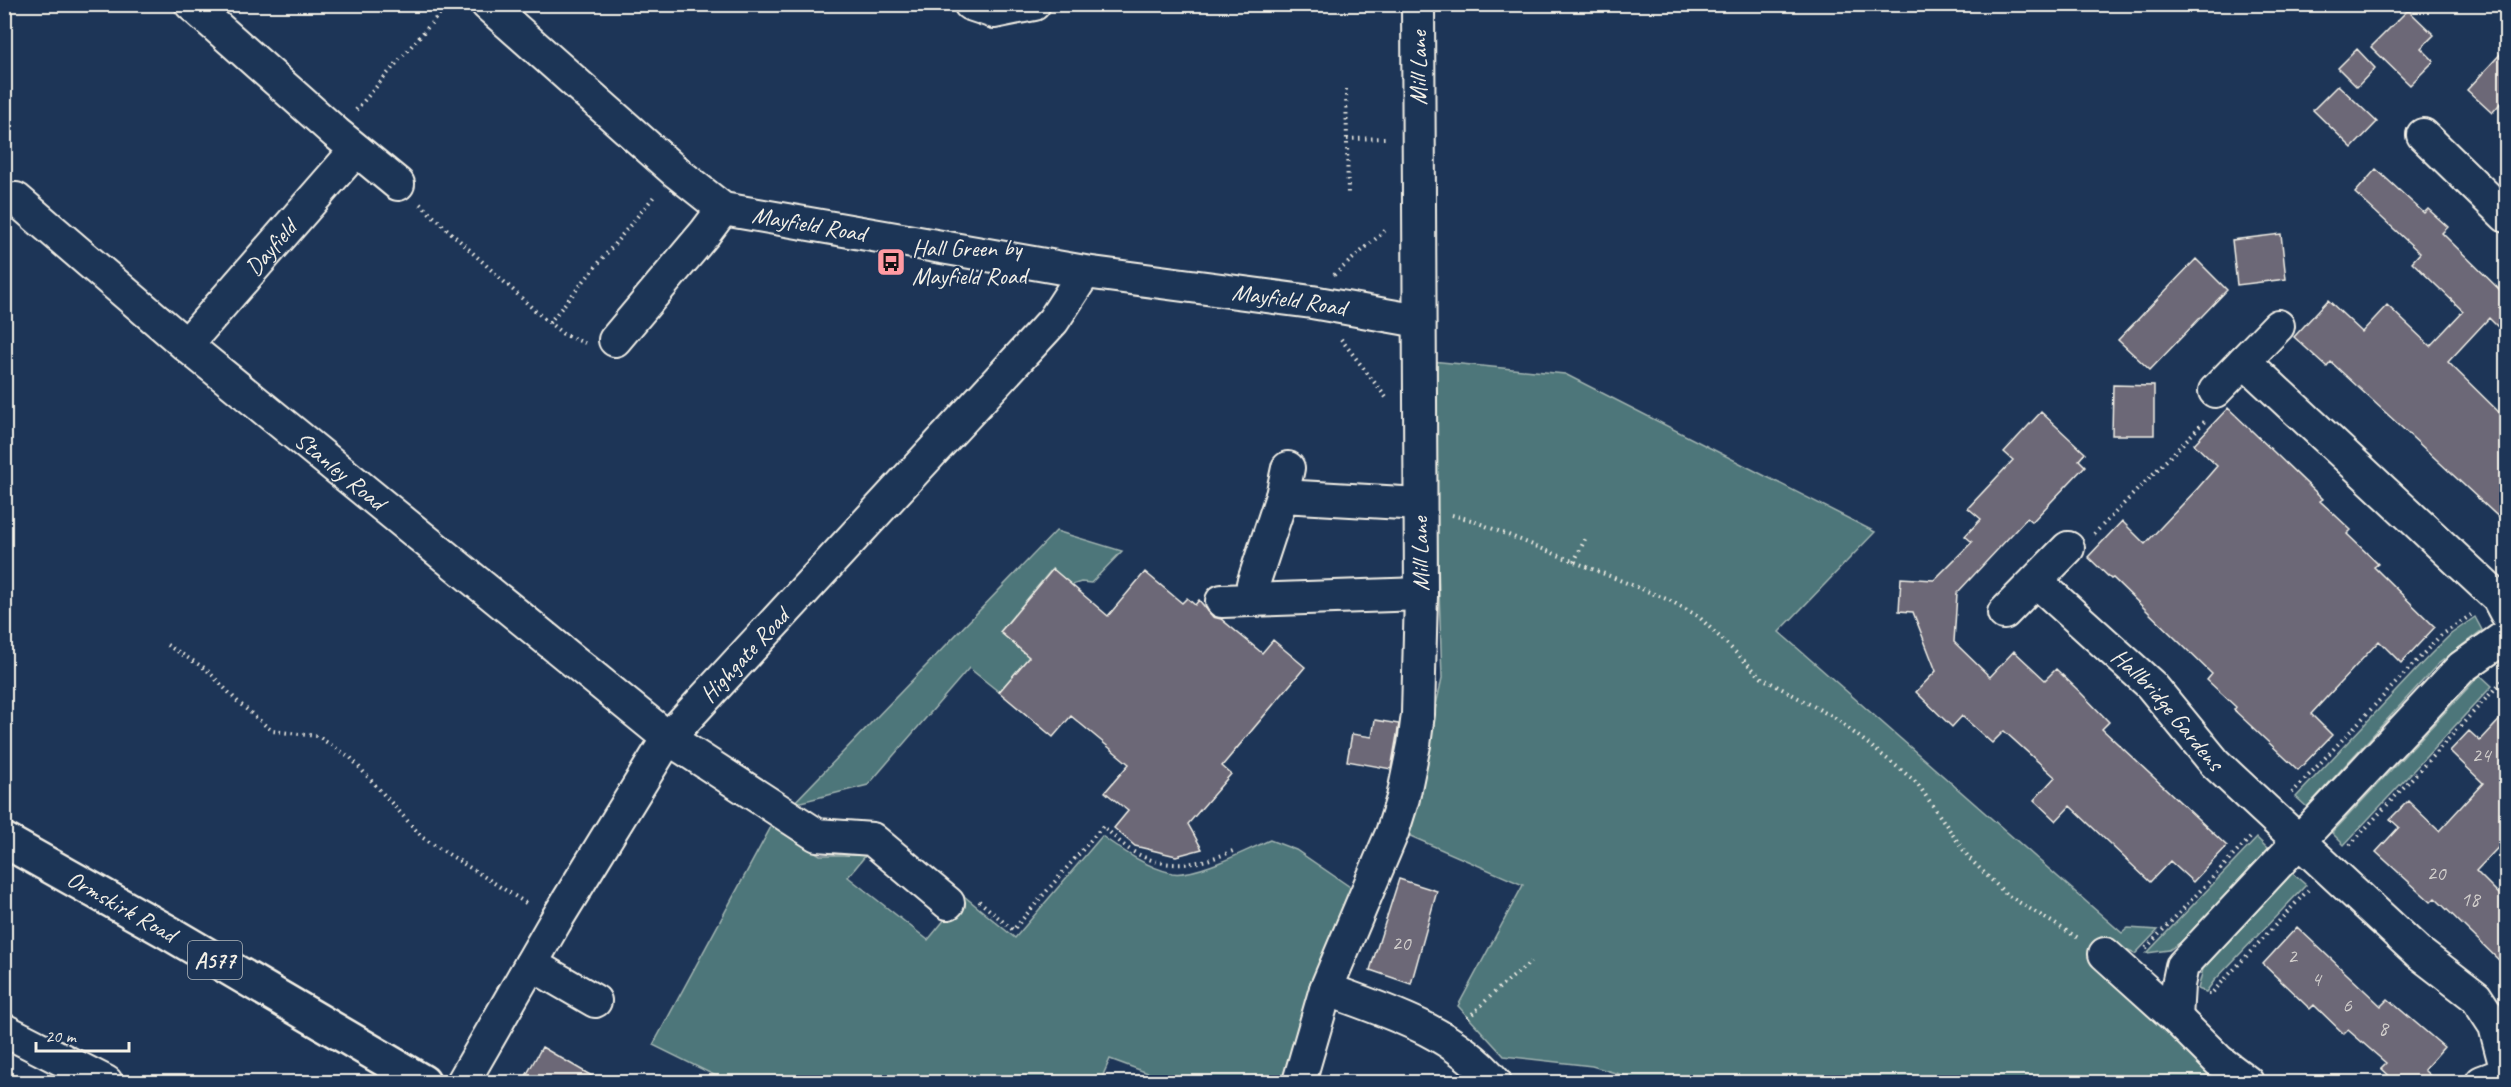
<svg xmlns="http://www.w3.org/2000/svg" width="2511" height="1087" viewBox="0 0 2511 1087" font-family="Caveat,sans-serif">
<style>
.green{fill:#4e767a;stroke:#a1b4b1;stroke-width:1.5}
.building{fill:#6c6877;stroke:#f4f1e8;stroke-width:1.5}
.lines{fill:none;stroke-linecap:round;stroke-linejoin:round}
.minor-casing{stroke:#f4f1e8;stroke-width:36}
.major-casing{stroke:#f4f1e8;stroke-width:38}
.path{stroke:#f4f1e8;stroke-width:4;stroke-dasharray:1.5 4.5;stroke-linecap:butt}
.minor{stroke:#1d3557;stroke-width:32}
.major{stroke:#1d3557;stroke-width:33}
.labels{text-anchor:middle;stroke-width:4.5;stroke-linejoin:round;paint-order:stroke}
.number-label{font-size:21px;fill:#d2cfcc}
.shield{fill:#1d3557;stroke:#b4b9bc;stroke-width:1.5}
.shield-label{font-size:22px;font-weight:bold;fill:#f4f1e8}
.street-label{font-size:24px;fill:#f4f1e8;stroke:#1d3557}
.poi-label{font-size:24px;fill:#f4f1e8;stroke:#1d3557;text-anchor:start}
</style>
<rect width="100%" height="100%" fill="#1d3557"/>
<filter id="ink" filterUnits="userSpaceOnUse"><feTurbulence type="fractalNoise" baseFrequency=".0167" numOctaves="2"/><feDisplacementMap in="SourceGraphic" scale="12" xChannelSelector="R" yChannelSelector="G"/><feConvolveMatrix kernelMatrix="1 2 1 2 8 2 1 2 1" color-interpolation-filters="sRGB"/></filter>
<g filter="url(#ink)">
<path class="green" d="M 1431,361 L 1565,374 L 1875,532 L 1779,632 L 2122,933 L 2128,928 L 2158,930 L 2135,954 L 2113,944 L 2095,965 L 2225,1082 L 1645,1082 L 1592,1066 L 1504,1056 L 1458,1006 L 1523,885 L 1408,835 L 1442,678 Z
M 1056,531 L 1122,551 L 1091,583 L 1081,582 L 1072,585 L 1052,569 L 1000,632 L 1029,657 L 999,692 L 969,668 L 868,785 L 793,804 Z
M 2475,617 L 2482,630 L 2438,664 L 2307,807 L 2296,797 L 2429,656 L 2451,634 Z
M 2480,675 L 2492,686 L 2344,845 L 2332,833 Z
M 772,825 L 820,855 L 866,855 L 848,877 L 928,940 L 964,896 L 1015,938 L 1102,836 C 1123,851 1146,867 1172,873 C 1196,877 1247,850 1270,840 L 1296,850 L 1353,889 L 1282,1082 L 1172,1082 L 1110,1059 L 1100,1082 L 728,1082 L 653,1045 Z
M 2257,838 L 2268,849 L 2181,942 L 2169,950 L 2147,953 Z
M 2292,873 L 2306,885 L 2214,981 L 2206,992 L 2198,989 L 2203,969 Z"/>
<path class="building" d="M 2408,10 L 2434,35 L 2421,48 L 2434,61 L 2410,85 L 2371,47 Z
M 2506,48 L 2506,97 L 2492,113 L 2467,90 Z
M 2357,49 L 2375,68 L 2357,87 L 2338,68 Z
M 2338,85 L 2377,122 L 2352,148 L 2313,110 Z
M 2376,169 L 2424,213 L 2428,209 L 2448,227 L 2442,233 L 2506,296 L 2506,335 L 2489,318 L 2448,362 L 2506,419 L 2506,524 L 2331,362 L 2327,367 L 2294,337 L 2328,300 L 2362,332 L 2387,305 L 2430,346 L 2463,311 L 2412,262 L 2420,253 L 2355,193 Z
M 2281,234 L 2286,279 L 2237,285 L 2232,240 Z
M 2196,259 L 2227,290 L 2150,370 L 2118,340 Z
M 2113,385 L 2154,386 L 2154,435 L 2112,435 Z
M 2228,408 L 2323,499 L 2320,501 L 2351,530 L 2347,534 L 2378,564 L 2374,567 L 2435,627 L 2401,663 L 2379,641 L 2311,714 L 2332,735 L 2298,770 L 2234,710 L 2236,707 L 2207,680 L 2212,674 L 2113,578 L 2111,579 L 2088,557 L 2122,521 L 2145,544 L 2198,488 L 2217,466 L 2194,444 Z
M 2041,412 L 2085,453 L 2079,460 L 2085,466 L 2032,522 L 2027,518 L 1957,593 L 1954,642 L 1990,677 L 2014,651 L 2045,680 L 2056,669 L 2079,691 L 2109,722 L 2102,729 L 2227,846 L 2193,882 L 2170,861 L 2150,882 L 2070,806 L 2056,821 L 2034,800 L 2055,777 L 2004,731 L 1992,743 L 1962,716 L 1952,727 L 1916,692 L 1936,671 L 1913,612 L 1899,611 L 1901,578 L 1934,580 L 1972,542 L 1965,536 L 1981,519 L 1968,508 L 2013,460 L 2004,452 Z
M 1053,569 L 1108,616 L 1145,572 L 1182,603 L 1187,598 L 1195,605 L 1199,600 L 1213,617 L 1221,619 L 1262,653 L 1273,640 L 1305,667 L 1222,766 L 1231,774 L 1188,824 L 1202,849 L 1176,856 L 1135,846 L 1114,828 L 1128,811 L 1105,792 L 1129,764 L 1071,716 L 1053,737 L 999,692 L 1029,657 L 1000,632 Z
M 2506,713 L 2506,839 L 2476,871 L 2506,901 L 2506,967 L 2435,898 L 2431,902 L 2376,852 L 2399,827 L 2390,819 L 2408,801 L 2439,831 L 2483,783 L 2450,751 L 2469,731 L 2480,741 Z
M 1375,720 L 1399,724 L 1391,769 L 1347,761 L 1352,734 L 1372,737 Z
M 1399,879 L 1437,891 L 1411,984 L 1370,970 Z
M 2297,927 L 2381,1006 L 2388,999 L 2444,1047 L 2424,1070 L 2438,1083 L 2397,1083 L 2381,1068 L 2386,1063 L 2348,1030 L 2344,1034 L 2314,1005 L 2310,1009 L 2263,964 Z
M 542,1047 L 604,1083 L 522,1083 Z"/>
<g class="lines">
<g class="minor-casing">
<g id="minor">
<path d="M 191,4 L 336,133 L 398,184"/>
<path id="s1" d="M 487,4 L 675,171 L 723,209 L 1085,272 L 1312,302 L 1419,321"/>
<path d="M 970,4 L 994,12 L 1034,4"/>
<path d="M 2423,135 L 2506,216"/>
<path id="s2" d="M 16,199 L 186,345 L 668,738 L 817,835 L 872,839 L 948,903"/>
<path d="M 615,340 L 705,233 L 723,209"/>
<path id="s3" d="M 186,345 L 356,150"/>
<path d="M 2244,361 L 2498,598 L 2506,613"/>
<path d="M 2215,391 L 2278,326"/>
<path d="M 1282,496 L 1288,468"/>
<path id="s4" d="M 2036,581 L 2151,685 L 2215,763 L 2419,953 L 2476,997 L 2495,1026 L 2506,1068"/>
<path d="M 1253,584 L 1282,496 L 1420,504"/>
<path d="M 1222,601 L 1421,594"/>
<path d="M 2004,613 L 2068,548"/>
<path d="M 2105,954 L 2176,1018 L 2219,1061 L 2247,1082"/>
<path d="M 531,964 L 595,1001"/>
<path d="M 1326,989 C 1388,1012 1451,1030 1495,1082"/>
<path d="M 2176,1018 L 2178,985 L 2182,966 L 2462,667 L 2506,636"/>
<path d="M 4,1030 L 106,1082"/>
<path id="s5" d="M 463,1082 L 555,922 L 668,738 L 1053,321 L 1085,272"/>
<path d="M 1299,1082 L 1326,989 L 1392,833 L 1403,798 L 1414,745 L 1418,714 L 1421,594 L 1418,4"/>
<path d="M 2482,1082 L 2506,1073"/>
</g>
</g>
<g class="major-casing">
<g id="major">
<path id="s6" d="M 4,840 L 166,931 L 423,1082"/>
</g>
</g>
<path class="path" d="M 1367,4 L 1367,8
M 1346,89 L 1348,196
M 356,110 L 448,4
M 1347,139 L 1388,138
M 420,204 L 541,316 L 563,334 L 585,343
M 1334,275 L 1387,229
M 549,323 L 656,194
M 1341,339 L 1388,400
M 1452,515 L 1471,520 L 1669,600 L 1698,616 L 1762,678 L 1835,718 L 1900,769 L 1917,783 L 1969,858 L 2007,895 L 2080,939
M 2094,534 L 2206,420
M 1574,562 L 1587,535
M 167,645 L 206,669 L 238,702 L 272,731 L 317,736 L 350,757 L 423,838 L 529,905
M 2292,793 L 2440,636 L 2471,615
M 2350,845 L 2504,679
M 979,901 L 1013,930 L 1103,826 C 1112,834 1122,845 1132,851 C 1168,872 1197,865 1233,851
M 2146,948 L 2250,838
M 2208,994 L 2211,994 L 2308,890
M 1468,1018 L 1498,989 L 1531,962
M 2278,1077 L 2287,1082
M 588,1082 L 592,1076"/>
<use href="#minor" class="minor"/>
<use href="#major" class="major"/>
</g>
</g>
<defs>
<g id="bus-square" transform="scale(1.5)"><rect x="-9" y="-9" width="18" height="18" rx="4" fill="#ff9aa2" stroke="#1d3557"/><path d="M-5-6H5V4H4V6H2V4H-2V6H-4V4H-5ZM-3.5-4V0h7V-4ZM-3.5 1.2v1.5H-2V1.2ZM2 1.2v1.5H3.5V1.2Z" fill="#111"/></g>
</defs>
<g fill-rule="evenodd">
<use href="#bus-square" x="891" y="262"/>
</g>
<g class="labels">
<g class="number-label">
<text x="2481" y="762">24</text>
<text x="2436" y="880">20</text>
<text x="2470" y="906">18</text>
<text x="1401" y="950">20</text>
<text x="2292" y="963">2</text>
<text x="2316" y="986">4</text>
<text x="2347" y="1012">6</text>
<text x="2383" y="1035">8</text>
</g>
<rect class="shield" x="188" y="941" width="54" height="38" rx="4.5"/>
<g class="shield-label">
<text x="215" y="968">A577</text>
</g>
<g class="street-label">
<text transform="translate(1418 68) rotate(-90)" y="8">Mill Lane</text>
<text dy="8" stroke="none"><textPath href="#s1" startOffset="400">Mayfield Road</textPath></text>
<text dy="8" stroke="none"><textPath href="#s3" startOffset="129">Dayfield</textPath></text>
<text dy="8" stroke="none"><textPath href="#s1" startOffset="886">Mayfield Road</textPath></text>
<text dy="8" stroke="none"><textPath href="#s2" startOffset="423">Stanley Road</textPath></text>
<text transform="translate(1420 554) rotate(-91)" y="8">Mill Lane</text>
<text dy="8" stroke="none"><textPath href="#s5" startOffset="513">Highgate Road</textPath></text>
<text dy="8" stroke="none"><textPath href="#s4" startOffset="184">Hallbridge Gardens</textPath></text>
<text dy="8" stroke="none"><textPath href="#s6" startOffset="135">Ormskirk Road</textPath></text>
</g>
<g class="poi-label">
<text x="912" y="256">Hall Green by<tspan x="912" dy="28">Mayfield Road</tspan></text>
</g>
</g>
<rect width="2511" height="1087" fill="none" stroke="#1d3557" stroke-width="24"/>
<rect x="12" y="12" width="2487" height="1063" fill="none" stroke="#f4f1e8" stroke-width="2" filter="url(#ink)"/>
<path d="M36 1042v9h93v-9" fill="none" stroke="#f4f1e8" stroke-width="3"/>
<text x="45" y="1042" font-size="18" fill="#f4f1e8" stroke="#1d3557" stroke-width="4.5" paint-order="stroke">20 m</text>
</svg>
